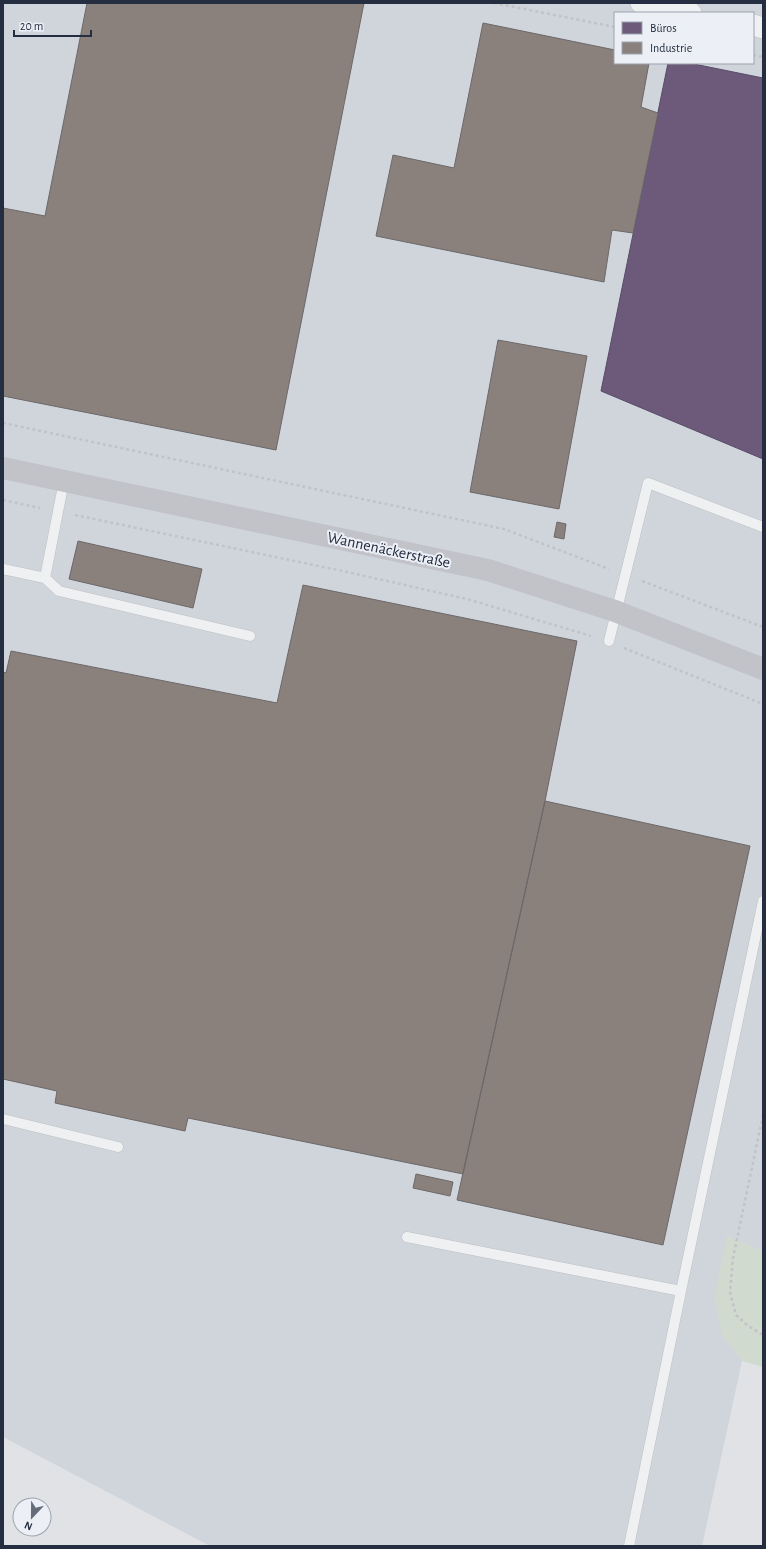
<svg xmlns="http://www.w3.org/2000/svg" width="766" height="1549" viewBox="0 0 766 1549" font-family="'Alegreya Sans',sans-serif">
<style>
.built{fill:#d0d5dc;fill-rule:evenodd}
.green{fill:#d0dacf}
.offices{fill:#6d597a;stroke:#574c69}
.industry{fill:#8a817c;stroke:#6c686a}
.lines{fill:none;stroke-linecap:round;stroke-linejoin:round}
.lane-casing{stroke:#bec0c3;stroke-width:11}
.street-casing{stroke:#bec0c3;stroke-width:22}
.path{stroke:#c2c3c8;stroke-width:2.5;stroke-dasharray:3 3;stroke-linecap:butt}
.lane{stroke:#eff0f2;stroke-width:10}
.street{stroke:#eff0f2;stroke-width:21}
.secondary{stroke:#c1c3c9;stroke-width:22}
.labels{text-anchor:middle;stroke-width:4;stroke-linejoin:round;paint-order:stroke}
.street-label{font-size:16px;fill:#252e40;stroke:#ecf0f6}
</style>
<rect width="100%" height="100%" fill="#e0e2e5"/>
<path class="built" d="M 3,3 L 763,3 L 763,1251 L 727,1236 L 722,1335 L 742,1361 L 702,1546 L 210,1546 L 3,1437 ZM 615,13 L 753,13 L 753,63 L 615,63 Z"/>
<path class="green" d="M 727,1236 L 763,1251 L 763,1367 L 742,1361 L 722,1335 L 714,1298 Z"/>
<path class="offices" d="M 668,63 L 689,63 L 763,78 L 763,459 L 601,391 Z"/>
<path class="industry" d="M 87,3 L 364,3 L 276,450 L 3,396 L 3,208 L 45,216 Z
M 483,23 L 615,50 L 615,63 L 649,63 L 641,107 L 658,113 L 633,233 L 612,230 L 604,282 L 376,236 L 393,155 L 454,168 Z
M 498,340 L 587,356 L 559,509 L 470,492 Z
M 557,522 L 566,524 L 564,539 L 554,537 Z
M 78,541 L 202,569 L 193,608 L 69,579 Z
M 303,585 L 577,641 L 545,801 L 463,1174 L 188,1118 L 185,1131 L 55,1103 L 57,1091 L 3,1079 L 3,672 L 6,673 L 11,651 L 277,703 Z
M 545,801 L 750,846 L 663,1245 L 457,1200 Z
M 416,1174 L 453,1182 L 450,1196 L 413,1188 Z"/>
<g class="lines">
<g class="lane-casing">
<path id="lane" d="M 3,569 L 45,578 L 59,591 L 250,636
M 45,578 L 64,481
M 609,641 L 648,483 L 763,527
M 3,1119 L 118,1147
M 407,1237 L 681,1291 L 763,901
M 629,1546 L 681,1291"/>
</g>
<g class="street-casing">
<path id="street" d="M 641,3 L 691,13
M 753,25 L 763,28"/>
</g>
<path class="path" d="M 494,3 L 615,27
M 753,55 L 763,57
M 3,423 L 504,529 L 609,569
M 3,500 L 40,508
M 75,515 L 347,572 L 467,599 L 591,636
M 642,581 L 763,627
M 624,648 L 763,704
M 763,1115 L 733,1258 L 730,1292 L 736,1315 L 747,1325 L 763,1335"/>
<use href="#lane" class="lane"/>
<use href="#street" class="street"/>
<path class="secondary" d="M 3,468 L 488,570 L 615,611 L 763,669"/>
</g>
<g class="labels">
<g class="street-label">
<text transform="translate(389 549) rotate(12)" y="6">Wannenäckerstraße</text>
</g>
</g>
<rect width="766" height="1549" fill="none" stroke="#252e40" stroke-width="8"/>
<rect x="614" y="12" width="140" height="52" fill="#ecf0f6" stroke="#9ca2ad"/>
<rect x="622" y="22" width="20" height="12" fill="#6d597a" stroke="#9ca2ad"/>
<text x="650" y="32" font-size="12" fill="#252e40">Büros</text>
<rect x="622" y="42" width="20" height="12" fill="#8a817c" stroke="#9ca2ad"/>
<text x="650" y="52" font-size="12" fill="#252e40">Industrie</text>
<g transform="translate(32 1517) rotate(202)"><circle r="19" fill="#ecf0f6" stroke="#9ca2ad"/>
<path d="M0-3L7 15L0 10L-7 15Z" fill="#666d7a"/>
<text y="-6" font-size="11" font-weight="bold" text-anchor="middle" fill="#252e40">N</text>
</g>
<path d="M14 30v6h77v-6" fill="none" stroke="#252e40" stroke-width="2"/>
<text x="20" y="30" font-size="12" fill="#252e40" stroke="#ecf0f6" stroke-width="3" paint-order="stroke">20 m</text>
</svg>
